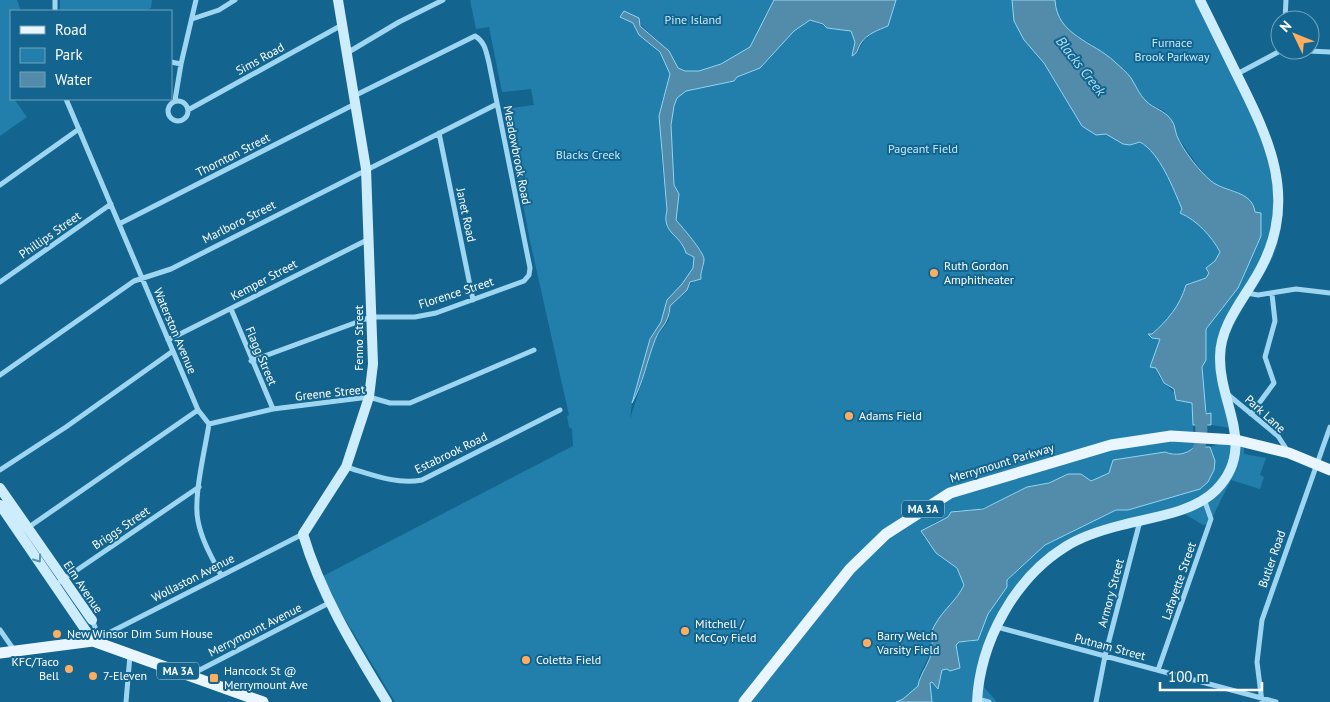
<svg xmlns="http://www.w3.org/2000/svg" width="1330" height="702" viewBox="0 0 1330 702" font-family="'PT Sans',sans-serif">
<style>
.green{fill:#227fac}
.water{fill:#528caa;stroke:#90d5f4}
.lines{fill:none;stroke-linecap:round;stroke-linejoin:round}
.river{stroke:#528caa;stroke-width:12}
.street{stroke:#9ed6f1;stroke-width:5}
.secondary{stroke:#cdecfc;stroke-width:10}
.primary{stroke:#e9f6ff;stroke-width:11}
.oneway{stroke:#5494b5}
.poi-dot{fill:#ffad5f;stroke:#13658f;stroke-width:2}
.labels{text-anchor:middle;stroke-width:4;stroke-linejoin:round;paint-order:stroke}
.shield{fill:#13658f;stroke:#b8d1dd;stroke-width:1}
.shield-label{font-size:11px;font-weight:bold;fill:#fff}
.park-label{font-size:12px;fill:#c5eafc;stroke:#13658f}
.street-label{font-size:12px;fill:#fff;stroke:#13658f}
.poi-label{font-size:12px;fill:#fff;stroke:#13658f;text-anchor:start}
.water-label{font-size:14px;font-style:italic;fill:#aee1f8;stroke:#13658f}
</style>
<rect width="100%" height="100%" fill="#13658f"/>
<path class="green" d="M 0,0 L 17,0 L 21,11 L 11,11 L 11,99 L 14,99 L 27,117 L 0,136 Z
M 60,0 L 152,0 L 151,8 L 143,11 L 60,11 Z
M 470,0 L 774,0 L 751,47 L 721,64 L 699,71 L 685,71 L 677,68 L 669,51 L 639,23 L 621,17 L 633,23 L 639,35 L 660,53 L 671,74 C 654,123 662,160 667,210 C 661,234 680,233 686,253 L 694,257 L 693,268 L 682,284 L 667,300 L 661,322 L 650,339 L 632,403 L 630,419 L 656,338 L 669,320 L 670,306 C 682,293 694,282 704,267 L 701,251 L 676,221 L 675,214 L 678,206 L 674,185 L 671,125 L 674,106 L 677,98 L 686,91 L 734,81 L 737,77 L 760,68 L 794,31 L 810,20 C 824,26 835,31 851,30 L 858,53 C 863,37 873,32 888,26 L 896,0 L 1012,0 L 1024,40 L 1044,63 L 1082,126 L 1096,135 L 1106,134 L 1123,144 L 1130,145 L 1140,142 C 1160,154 1173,188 1182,209 L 1180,213 C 1197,220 1212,237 1220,253 L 1215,261 L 1206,268 L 1209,273 L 1206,278 L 1186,285 C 1180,306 1167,321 1152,334 L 1149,334 L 1160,339 C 1156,354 1152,372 1165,384 C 1171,390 1176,393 1181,401 L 1192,403 L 1194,447 C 1187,455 1174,456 1165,452 L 1091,481 C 1072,468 1067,477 1048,483 C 1041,485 1033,485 1026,488 C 1003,496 982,515 957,510 L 949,517 L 934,523 L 923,537 L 931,542 L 936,553 L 957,568 L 965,585 L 948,610 L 941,615 L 930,636 L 932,650 L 919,676 L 919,686 L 903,699 L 896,702 L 395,702 L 342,614 L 323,576 L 573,446 L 572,429 L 569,427 L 567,416 L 569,415 L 530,241 L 505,109 L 534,105 L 531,89 L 502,92 L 489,27 L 476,29 Z
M 1055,0 L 1203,0 C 1217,27 1231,54 1244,82 C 1270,134 1294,185 1277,245 C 1268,278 1228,320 1226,350 C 1223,376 1232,403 1238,429 L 1211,425 L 1211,414 L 1206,415 L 1202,383 L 1202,367 L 1206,360 L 1206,329 L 1238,288 L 1255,250 L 1261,236 L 1255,213 L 1235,191 L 1217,186 L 1205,176 L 1177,136 L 1173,122 L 1164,111 L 1147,102 L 1139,93 L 1131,78 L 1090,43 L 1073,35 L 1063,26 L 1055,12 Z
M 1225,442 L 1244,444 L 1244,454 L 1266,458 L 1260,475 L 1264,477 L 1260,489 L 1231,480 L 1209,524 L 1203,525 L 1183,513 L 1080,541 L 1048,562 L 1010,609 L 993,646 L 983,686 L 997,702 L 932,702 L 930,683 L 932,681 L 935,686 L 941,678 L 942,670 L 958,663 L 955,645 L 959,642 L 970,642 L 979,636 L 988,614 L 1007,587 L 1007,580 L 1045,545 L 1116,510 L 1128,510 L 1215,461 L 1210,447 Z"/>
<path class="water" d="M 774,0 L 896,0 L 888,26 C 878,30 867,34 861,43 C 857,49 859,52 852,56 L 855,42 L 851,31 L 827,28 L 823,24 L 810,20 L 794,31 L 760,68 L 737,77 L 734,81 L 686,91 L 677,98 L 674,106 L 671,125 L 674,185 L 679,194 L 676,220 C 683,228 703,251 704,259 C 704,267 700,271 701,279 L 690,282 L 687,290 L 670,306 C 669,325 660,326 655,340 C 647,361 643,383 632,403 L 650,339 L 661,322 L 667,300 L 682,284 L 693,268 L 694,257 L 686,253 C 680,233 661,234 667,210 L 659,116 L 670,74 L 660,52 L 639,35 L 633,23 L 620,17 L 624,11 L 639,18 L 640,26 L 669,51 L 678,68 L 685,71 L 699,71 L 721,64 L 750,47 Z
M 1012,0 L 1055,0 C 1057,36 1093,41 1115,62 C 1120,67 1127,72 1131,78 C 1136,86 1139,94 1146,101 C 1154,109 1165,110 1172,121 C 1175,125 1175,131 1177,136 C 1183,150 1199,171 1211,181 C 1226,193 1252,190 1255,212 L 1261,213 L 1261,236 L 1247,268 L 1238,288 L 1206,329 L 1206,360 L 1202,367 L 1206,414 L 1211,413 L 1211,425 L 1193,425 L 1192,403 L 1176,400 L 1174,389 L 1164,383 L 1156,368 L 1150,367 L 1160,339 L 1152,338 L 1148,334 L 1152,334 C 1167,321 1180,306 1186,285 L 1206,278 L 1209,273 L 1206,268 L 1215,261 L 1220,252 C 1212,237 1197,220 1180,213 L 1182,209 C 1173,188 1160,153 1140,142 L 1130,145 L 1123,144 L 1106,134 L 1096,135 L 1082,126 L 1044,63 L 1024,40 L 1014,21 Z
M 1194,447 L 1210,447 L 1215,461 L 1214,470 L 1208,482 L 1200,489 L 1128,510 L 1116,510 L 1045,545 L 1007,580 L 1007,587 L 988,614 L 978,640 L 959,642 L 956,645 L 960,668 L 950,671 L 947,669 L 942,670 L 938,689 L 932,682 L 930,683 L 932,702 L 896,702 L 903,699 L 918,686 C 920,673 931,662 932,649 C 933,639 929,633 936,623 C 944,609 957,600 964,585 L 957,568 L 936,553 L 921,531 L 948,517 L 951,512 L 983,509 L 1027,487 L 1049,483 L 1068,474 L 1081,474 L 1091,481 L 1109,473 L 1113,460 L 1165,452 C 1174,456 1187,455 1194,447 Z"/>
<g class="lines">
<path class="river" d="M 1192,460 L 1195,460 C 1202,444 1203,427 1199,410"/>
<path class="street" d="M 55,11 L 55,0
M 192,19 L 219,10 L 235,0
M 1285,20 L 1286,0
M 1289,50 L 1330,52
M 347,53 L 399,22 L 443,0
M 171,62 L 181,64
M 1237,74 L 1282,50
M 66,99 L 198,410 L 209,424 C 205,450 193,497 198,521 C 202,541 212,558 221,575
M 175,100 L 181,64 L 196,0
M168 111a10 10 0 1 1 20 0a10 10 0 1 1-20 0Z
M 188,110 L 342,25
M 439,133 L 473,300
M 0,185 L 79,129
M 119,224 L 355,104
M 0,282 L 111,204
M 1247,293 L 1258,295 L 1296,289 L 1330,293
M 231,309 L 273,409
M 168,340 L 369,239
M 251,361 L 371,317 L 415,317 L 436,313 L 524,281 L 529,275 L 530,268 L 489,63 C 486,51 485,42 475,36 L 354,96
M 0,375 L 134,281 L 171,269 L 497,104
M 1226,393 L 1278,436 L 1287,450
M 1251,414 L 1274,383 L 1265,357 L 1275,321 L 1272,294
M 209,424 L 273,409 L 369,397 L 390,403 L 410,403 L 534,350
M 346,467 C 370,474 396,485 422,480 L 560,410
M 0,470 L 66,427 L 173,351
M 26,529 L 198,410
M 55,585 L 199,487
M 92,620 L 95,627 L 93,640
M 997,627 L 1276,702
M 0,630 L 14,650
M 93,641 L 303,534
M 1158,670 L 1211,519 L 1204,499
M 190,675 L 329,603
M 977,699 L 989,702
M 126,702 L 130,655
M 1096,702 L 1105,656 L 1140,521
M 1262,702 L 1257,662 L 1262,620 L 1330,427"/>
<path class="secondary" d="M 338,0 L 366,169 L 373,364 L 369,397 L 346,467 L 303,534 C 321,595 354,648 387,702
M 0,488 L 92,620
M 0,505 L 93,641
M 977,702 C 980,642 1014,579 1065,547 C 1082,536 1102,530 1122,525 C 1152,517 1193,513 1216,490 C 1258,447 1219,404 1220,357 C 1220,321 1250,293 1264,262 C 1296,196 1269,139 1239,79 C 1226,53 1213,26 1200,0"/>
<path class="primary" d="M 0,653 L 93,641 L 263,702
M 744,702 L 850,569 L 886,534 L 950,493 L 1111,445 L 1171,436 L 1236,440 L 1289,453 L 1330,470"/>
</g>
<defs><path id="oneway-chevron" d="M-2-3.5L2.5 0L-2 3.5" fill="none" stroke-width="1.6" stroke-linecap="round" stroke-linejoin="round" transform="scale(1.25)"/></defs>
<use class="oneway" href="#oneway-chevron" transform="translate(38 559) rotate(55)"/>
<g class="poi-dot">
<circle cx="934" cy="273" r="5"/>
<circle cx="849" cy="416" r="5"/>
<circle cx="685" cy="631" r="5"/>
<circle cx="57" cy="634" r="5"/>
<circle cx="867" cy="643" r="5"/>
<circle cx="526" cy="660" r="5"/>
<circle cx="69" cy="669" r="5"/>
<circle cx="93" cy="676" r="5"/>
<rect x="209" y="673" width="10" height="10" rx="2.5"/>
</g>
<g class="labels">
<g class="shield">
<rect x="902" y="500.5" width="42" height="17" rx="4"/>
<rect x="157" y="662.5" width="42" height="17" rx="4"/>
</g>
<g class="shield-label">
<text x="923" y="513">MA 3A</text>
<text x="178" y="675">MA 3A</text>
</g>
<g class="park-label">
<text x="693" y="24">Pine Island</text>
<text x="1172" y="47">Furnace<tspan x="1172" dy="14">Brook Parkway</tspan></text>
<text x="923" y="153">Pageant Field</text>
<text x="588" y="159">Blacks Creek</text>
</g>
<g class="street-label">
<text transform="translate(260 59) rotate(-29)" y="4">Sims Road</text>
<text transform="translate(233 155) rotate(-27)" y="4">Thornton Street</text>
<text transform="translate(517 155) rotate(79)" y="4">Meadowbrook Road</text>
<text transform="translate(466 215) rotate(78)" y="4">Janet Road</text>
<text transform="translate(239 222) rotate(-27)" y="4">Marlboro Street</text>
<text transform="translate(50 235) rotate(-35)" y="4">Phillips Street</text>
<text transform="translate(264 280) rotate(-28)" y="4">Kemper Street</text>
<text transform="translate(456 293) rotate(-18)" y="4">Florence Street</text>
<text transform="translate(175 331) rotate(67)" y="4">Waterston Avenue</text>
<text transform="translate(359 338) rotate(-90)" y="4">Fenno Street</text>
<text transform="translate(261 356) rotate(67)" y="4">Flagg Street</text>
<text transform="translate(330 393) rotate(-6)" y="4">Greene Street</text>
<text transform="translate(1265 414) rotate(42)" y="4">Park Lane</text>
<text transform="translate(451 453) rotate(-26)" y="4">Estabrook Road</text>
<text transform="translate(1002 463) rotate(-17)" y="4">Merrymount Parkway</text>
<text transform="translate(121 528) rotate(-34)" y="4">Briggs Street</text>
<text transform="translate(1272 559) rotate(-71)" y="4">Butler Road</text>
<text transform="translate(193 578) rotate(-27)" y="4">Wollaston Avenue</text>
<text transform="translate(1179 581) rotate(-71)" y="4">Lafayette Street</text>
<text transform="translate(83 587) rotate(56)" y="4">Elm Avenue</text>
<text transform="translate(1111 593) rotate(-75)" y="4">Armory Street</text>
<text transform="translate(255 630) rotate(-27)" y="4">Merrymount Avenue</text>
<text transform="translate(1110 647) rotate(15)" y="4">Putnam Street</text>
</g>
<g class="poi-label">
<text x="944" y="270">Ruth Gordon<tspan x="944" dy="14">Amphitheater</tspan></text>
<text x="859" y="420">Adams Field</text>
<text x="695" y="628">Mitchell /<tspan x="695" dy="14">McCoy Field</tspan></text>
<text x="67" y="638">New Winsor Dim Sum House</text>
<text x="877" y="640">Barry Welch<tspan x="877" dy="14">Varsity Field</tspan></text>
<text x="536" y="664">Coletta Field</text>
<text x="59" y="666" text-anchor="end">KFC/Taco<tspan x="59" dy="14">Bell</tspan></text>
<text x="224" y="675">Hancock St @<tspan x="224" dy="14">Merrymount Ave</tspan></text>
<text x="103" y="680">7-Eleven</text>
</g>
<g class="water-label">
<text transform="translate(1081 66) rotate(52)" y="5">Blacks Creek</text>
</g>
</g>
<rect x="10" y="10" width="162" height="90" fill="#13658f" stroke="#71a3bc"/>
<rect x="20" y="26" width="25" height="8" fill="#e9f6ff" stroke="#71a3bc"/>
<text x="55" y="35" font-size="15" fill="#ffffff">Road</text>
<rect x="20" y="48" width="25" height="15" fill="#227fac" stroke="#71a3bc"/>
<text x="55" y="60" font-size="15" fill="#ffffff">Park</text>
<rect x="20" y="72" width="25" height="15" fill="#528caa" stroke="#71a3bc"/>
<text x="55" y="85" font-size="15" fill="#ffffff">Water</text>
<g transform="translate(1295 35) rotate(313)"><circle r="24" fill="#13658f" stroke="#71a3bc"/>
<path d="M0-4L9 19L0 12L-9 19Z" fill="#ffad5f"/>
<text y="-8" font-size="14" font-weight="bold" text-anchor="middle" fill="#ffffff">N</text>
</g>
<path d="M1160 682v8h102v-8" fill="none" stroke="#ffffff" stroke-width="2.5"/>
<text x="1168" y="682" font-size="15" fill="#ffffff" stroke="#13658f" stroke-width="4" paint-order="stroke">100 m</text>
</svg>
